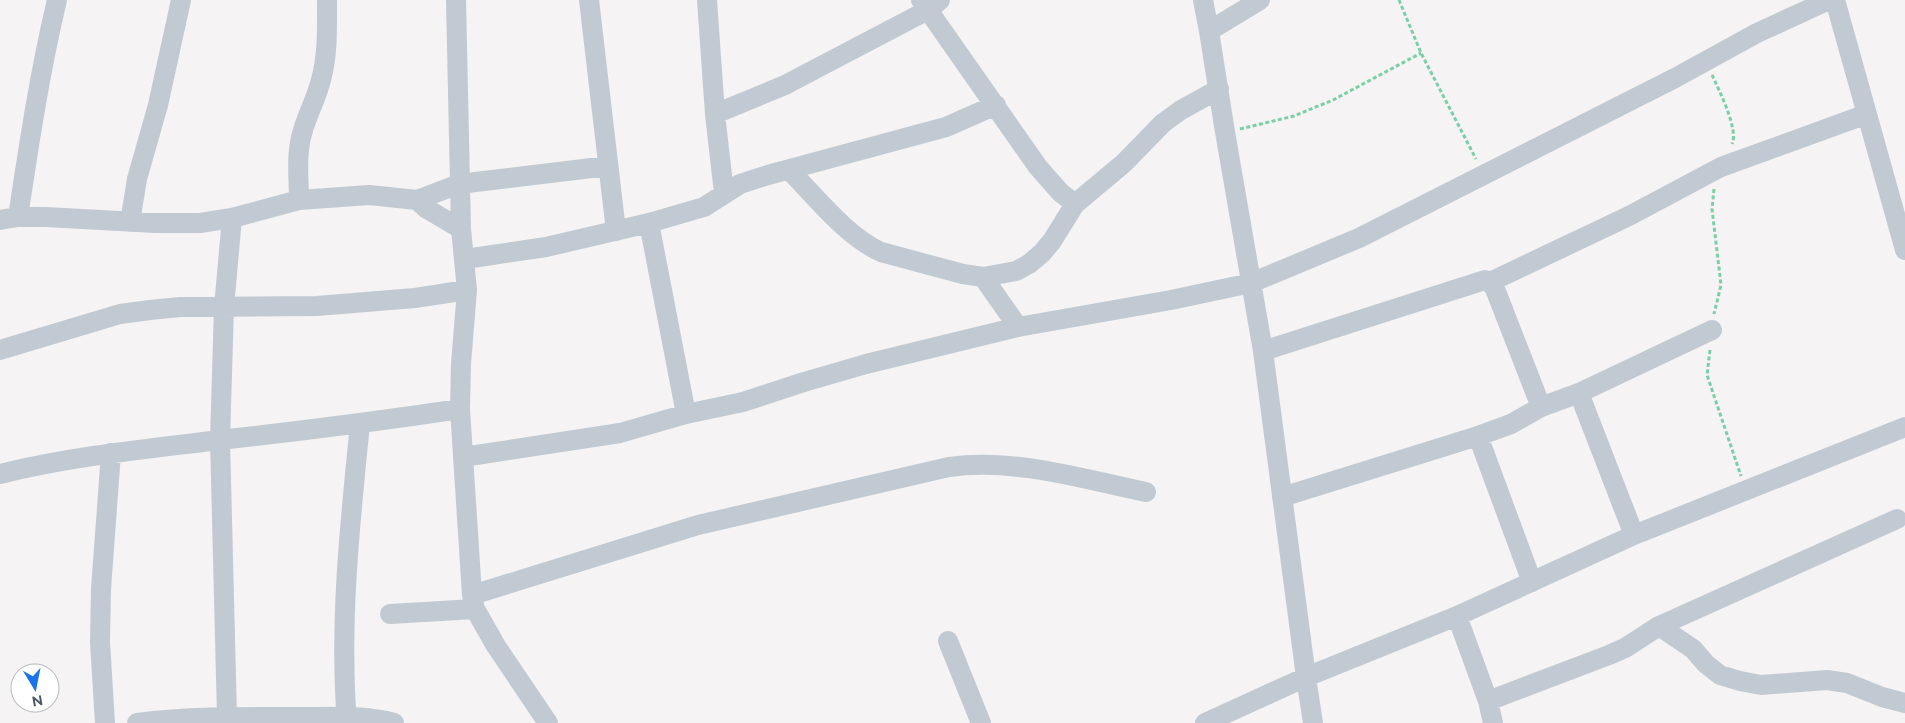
<svg xmlns="http://www.w3.org/2000/svg" width="1905" height="723" viewBox="0 0 1905 723" font-family="Raleway,sans-serif">
<style>
.lines{fill:none;stroke-linecap:round;stroke-linejoin:round}
.path{stroke:#7ad0a6;stroke-width:3;stroke-dasharray:4 2.5;stroke-linecap:butt}
.minor{stroke:#c1cad2;stroke-width:20}
</style>
<rect width="100%" height="100%" fill="#f5f3f3"/>
<g class="lines">
<path class="path" d="M 1399,0 L 1421,53 L 1476,159
M 1712,75 C 1719,90 1739,130 1732,144
M 1240,129 L 1294,116 L 1333,100 L 1421,53
M 1714,189 L 1712,209 L 1721,285 L 1714,314
M 1710,350 L 1707,375 L 1741,476"/>
<path class="minor" d="M 456,0 L 461,229 L 467,290 L 461,364 L 460,409 L 472,595 L 475,609 L 496,646 L 548,723
M 589,0 L 616,231
M 707,0 L 715,114 L 724,193
M 921,0 L 1038,167 L 1060,192 L 1075,204
M 1203,0 L 1209,31 L 1225,132 L 1263,351 L 1306,677 L 1313,723
M 1835,0 L 1905,250
M 1209,31 L 1260,0
M 715,114 L 785,85 L 928,10 L 940,0
M 789,170 C 816,197 846,236 881,252 L 963,274 L 983,277 L 1016,271 L 1029,264 L 1042,253 L 1052,241 L 1075,204 L 1124,163 L 1163,123 L 1181,110 L 1219,89
M 299,200 C 299,183 297,166 299,150 C 301,125 315,104 321,80 C 328,54 327,27 327,0
M 417,200 L 459,184 L 608,166
M 18,217 C 29,144 40,71 57,0
M 0,220 L 18,217 L 46,217 L 155,223 L 200,223 L 232,218 L 299,200 L 369,195 L 417,200 L 427,209 L 461,229
M 130,222 L 137,179 L 158,105 L 181,0
M 649,223 L 686,414
M 465,259 L 546,247 L 649,223 L 704,207 L 740,184 L 768,175 L 946,127 L 996,105
M 983,277 L 1018,327
M 1490,282 L 1629,216 L 1721,167 L 1867,114
M 0,350 L 120,314 L 150,310 L 180,307 L 317,306 L 415,298 L 467,290
M 1263,351 L 1485,280 L 1493,285 L 1497,294 L 1541,407
M 1579,393 L 1634,535
M 1478,436 L 1532,582
M 463,457 L 620,433 L 686,414 L 743,402 L 804,382 L 866,364 L 1018,327 L 1171,300 L 1251,283 L 1359,238 L 1675,78 L 1757,33 L 1829,0
M 0,474 C 73,456 146,449 220,440 C 301,431 380,421 460,409
M 1282,497 L 1478,436 L 1511,424 L 1541,407 L 1579,393 L 1712,330
M 472,595 L 698,525 L 949,467 C 1016,458 1082,479 1146,492
M 390,614 L 475,609
M 1457,616 L 1488,701 L 1493,723
M 1659,626 L 1897,519
M 948,641 L 981,723
M 1488,701 L 1609,655 L 1625,648 L 1659,626 L 1693,649 L 1706,664 L 1720,675 L 1740,681 L 1761,685 L 1827,680 L 1847,683 L 1882,697 L 1905,703
M 227,717 L 220,440 L 224,307 L 232,218
M 105,723 L 100,642 L 101,589 L 111,453
M 137,723 C 192,716 247,717 302,717 C 332,717 365,715 394,723
M 347,723 C 339,624 350,523 360,424
M 1205,723 L 1306,677 L 1457,616 L 1634,535 L 1905,427"/>
</g>
<g transform="translate(35 688) rotate(170)"><circle r="24" fill="#ffffff" stroke="#b7bbc0"/>
<path d="M0-4L9 19L0 12L-9 19Z" fill="#1a73e8"/>
<text y="-8" font-size="14" font-weight="bold" text-anchor="middle" fill="#4a5661">N</text>
</g>
</svg>
